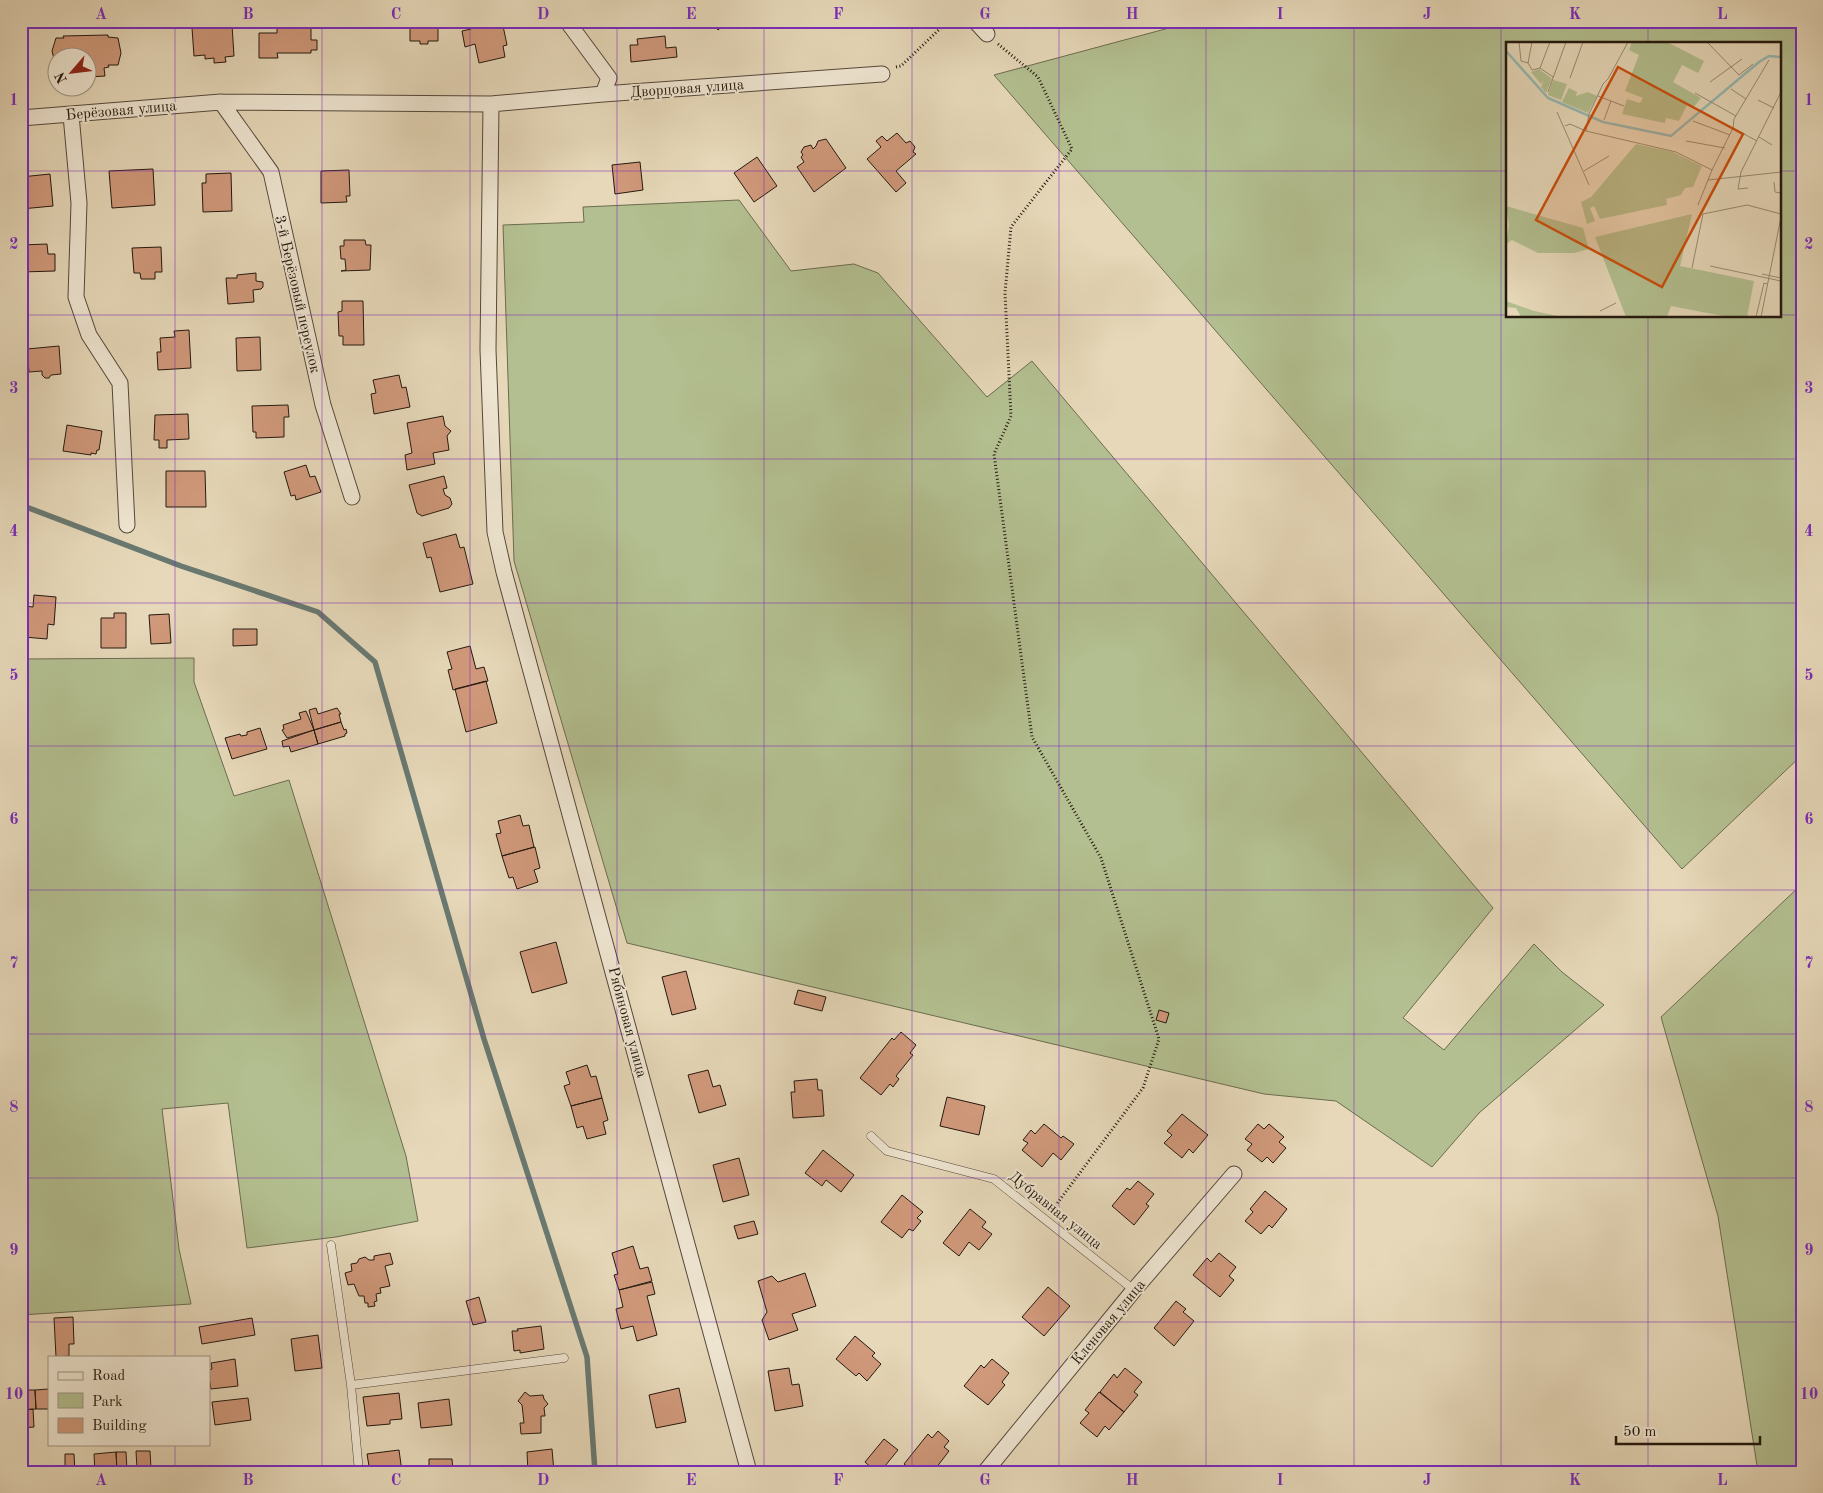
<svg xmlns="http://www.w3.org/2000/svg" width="1823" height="1493" viewBox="0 0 1823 1493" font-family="'Old Standard TT',serif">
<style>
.green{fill:#b3bf90;stroke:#6c6c50;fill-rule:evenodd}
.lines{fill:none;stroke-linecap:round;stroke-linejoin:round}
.stream{stroke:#697971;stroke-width:5.5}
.building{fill:#d0997b;stroke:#25180f}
.service-casing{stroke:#55483a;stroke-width:9}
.minor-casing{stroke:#55483a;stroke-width:17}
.path{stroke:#25180f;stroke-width:3;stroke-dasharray:1 2.5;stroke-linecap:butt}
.service{stroke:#efe6d2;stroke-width:8}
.minor{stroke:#efe6d2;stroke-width:15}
.grid{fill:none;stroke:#7b2cbf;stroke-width:1;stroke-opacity:0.55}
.labels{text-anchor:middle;stroke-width:4;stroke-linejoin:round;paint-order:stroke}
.street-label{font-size:15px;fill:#25180f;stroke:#efe6d2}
.inset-river{fill:none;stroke:#96b9b3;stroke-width:2.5}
.inset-road{fill:none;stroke:#998b75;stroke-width:1}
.view{fill:#cb4f0c;fill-opacity:0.15;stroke:#cb4f0c;stroke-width:2.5}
.inset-edge{fill:none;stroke:#25180f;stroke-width:2.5}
.neatline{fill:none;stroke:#7b2cbf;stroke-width:2}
.grid-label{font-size:16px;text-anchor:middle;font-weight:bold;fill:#7b2cbf}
</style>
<rect width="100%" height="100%" fill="#e6d8b9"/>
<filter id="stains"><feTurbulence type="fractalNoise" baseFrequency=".004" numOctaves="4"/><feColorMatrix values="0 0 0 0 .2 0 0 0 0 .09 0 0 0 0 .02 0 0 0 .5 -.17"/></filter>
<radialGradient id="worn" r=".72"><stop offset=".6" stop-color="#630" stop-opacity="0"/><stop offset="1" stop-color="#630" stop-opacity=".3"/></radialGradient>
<path class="green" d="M 1195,21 L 1802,21 L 1802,755 L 1682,869 L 994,75 ZM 1507,44 L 1779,44 L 1779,316 L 1507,316 Z
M 739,200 L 791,271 L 854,264 L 878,273 L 987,397 L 1032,361 L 1493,908 L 1403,1018 L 1444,1050 L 1534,944 L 1562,972 L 1604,1005 L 1479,1113 L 1432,1167 L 1336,1101 L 1264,1094 L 627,943 L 514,561 L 503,225 L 584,222 L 583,207 Z
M 194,658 L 194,682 L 234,796 L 289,780 L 406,1156 L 418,1221 L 336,1237 L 247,1248 L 228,1103 L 162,1109 L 179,1249 L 191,1304 L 21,1315 L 21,659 Z
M 1802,884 L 1802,1472 L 1758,1472 L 1718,1216 L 1661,1017 Z"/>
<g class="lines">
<path class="stream" d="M 21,505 L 181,566 L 318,612 L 375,662 L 484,1039 L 587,1357 L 595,1472"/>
</g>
<path class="building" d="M 407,21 L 438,21 L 438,41 L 428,41 L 428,44 L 420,44 L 420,41 L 410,41 L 410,28 L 407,28 Z
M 502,21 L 507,45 L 503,46 L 505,57 L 479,63 L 475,44 L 465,47 L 462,31 L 471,29 L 471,26 L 484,24 L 485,21 Z
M 711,21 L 729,21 L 718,30 Z
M 232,25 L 234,56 L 225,57 L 226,62 L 214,63 L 214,58 L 205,59 L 205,55 L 194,56 L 192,28 Z
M 277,28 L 311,28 L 311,40 L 317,40 L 317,50 L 311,50 L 311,53 L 277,53 L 278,58 L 259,58 L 259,33 L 277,33 Z
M 108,35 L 108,37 L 118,38 L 121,53 L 118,65 L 108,65 L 109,67 L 104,68 L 105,76 L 88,77 L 88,58 L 58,58 L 58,67 L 56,67 L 52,51 L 56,38 L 64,38 L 63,36 Z
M 665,36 L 666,48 L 676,47 L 677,57 L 631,62 L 630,45 L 638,45 L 637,39 Z
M 897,133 L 906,143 L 910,141 L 915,147 L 913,152 L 916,154 L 896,171 L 906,183 L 896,192 L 867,159 L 881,147 L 876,141 L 882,136 L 887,141 Z
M 826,139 L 846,168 L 814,192 L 797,167 L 804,162 L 801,157 L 803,155 L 801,152 L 804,147 L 811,145 L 813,149 L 816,146 L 818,141 Z
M 757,157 L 777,186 L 754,202 L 734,173 Z
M 640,162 L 643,190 L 615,194 L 612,165 Z
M 153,169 L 155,205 L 112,208 L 109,171 Z
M 349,170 L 350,196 L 346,196 L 347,202 L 321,203 L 321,171 Z
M 231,173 L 232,211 L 203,212 L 202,183 L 206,183 L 206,174 Z
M 50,174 L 53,206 L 21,209 L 21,177 Z
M 344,240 L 365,240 L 366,245 L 371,245 L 370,270 L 341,271 L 346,270 L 345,259 L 341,259 L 340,246 L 344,246 Z
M 47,244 L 48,254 L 55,254 L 55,271 L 21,272 L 21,245 Z
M 161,247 L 162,272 L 155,272 L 155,279 L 141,279 L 140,273 L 134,273 L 132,248 Z
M 256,273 L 256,281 L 263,282 L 263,287 L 261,289 L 253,290 L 254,302 L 228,304 L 226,278 L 237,278 L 237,275 Z
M 342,301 L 363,301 L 364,345 L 343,345 L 343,336 L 339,336 L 338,312 L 342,311 Z
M 189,330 L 191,368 L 158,370 L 157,352 L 161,352 L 160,338 L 175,337 L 174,331 Z
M 260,337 L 261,370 L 237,371 L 236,338 Z
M 59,346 L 61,374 L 51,375 L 49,378 L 45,378 L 42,375 L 42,371 L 29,372 L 27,349 Z
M 399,375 L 402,388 L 406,387 L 410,407 L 374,414 L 371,394 L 376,393 L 373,380 Z
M 288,405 L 289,417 L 284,417 L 284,437 L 256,438 L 256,432 L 253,432 L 252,406 Z
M 188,414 L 189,439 L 167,440 L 167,448 L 159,448 L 159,440 L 154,440 L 155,415 Z
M 443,416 L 445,426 L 451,431 L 447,436 L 449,450 L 433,453 L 435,464 L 407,470 L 405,455 L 412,453 L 407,423 Z
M 67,425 L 102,431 L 99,450 L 97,450 L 96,454 L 91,453 L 91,455 L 63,451 Z
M 306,465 L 310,477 L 315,476 L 321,492 L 296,500 L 295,495 L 291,496 L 284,472 Z
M 166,471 L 205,471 L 206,507 L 166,507 Z
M 444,476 L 447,488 L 443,489 L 445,495 L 450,498 L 452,504 L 449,508 L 422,516 L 417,513 L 409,485 Z
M 456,534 L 460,548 L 464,547 L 473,584 L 440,592 L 431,557 L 427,558 L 423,543 Z
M 34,595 L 56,597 L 54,625 L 48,624 L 47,639 L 24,637 L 21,645 L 21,600 L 25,602 L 24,606 L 33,607 Z
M 114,613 L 126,613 L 126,648 L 101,648 L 101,618 L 114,618 Z
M 169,614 L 171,643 L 151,644 L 149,615 Z
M 233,629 L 257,629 L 257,645 L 233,646 Z
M 470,646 L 476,669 L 484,667 L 488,681 L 453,690 L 448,670 L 452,669 L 447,652 Z
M 486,681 L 497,723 L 466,732 L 455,689 Z
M 316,708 L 318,714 L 337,708 L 341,714 L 339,714 L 341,722 L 314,730 L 309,710 Z
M 306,711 L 314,730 L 287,738 L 282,730 L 284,729 L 283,725 L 301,719 L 299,713 Z
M 341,722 L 344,730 L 346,729 L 347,733 L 345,734 L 345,736 L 318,744 L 314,730 Z
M 260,728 L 267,749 L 232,759 L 225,738 L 240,734 L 241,736 L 247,735 L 247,732 Z
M 314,730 L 318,744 L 291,752 L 289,746 L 283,747 L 282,741 Z
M 520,815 L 523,826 L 529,825 L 534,847 L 502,856 L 496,834 L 501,833 L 498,821 Z
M 535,847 L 540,868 L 534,870 L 538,882 L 517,889 L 513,877 L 509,878 L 502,856 Z
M 556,942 L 567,983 L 532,993 L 520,952 Z
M 686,971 L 696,1009 L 672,1015 L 662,977 Z
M 798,990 L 826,997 L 822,1011 L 794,1004 Z
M 1159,1010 L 1169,1013 L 1166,1023 L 1156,1020 Z
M 901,1032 L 916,1045 L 910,1053 L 913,1055 L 896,1076 L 899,1079 L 893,1087 L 890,1084 L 881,1095 L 860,1078 L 892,1038 L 894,1040 Z
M 587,1065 L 591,1077 L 596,1076 L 602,1098 L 571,1106 L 564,1086 L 570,1084 L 566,1072 Z
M 708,1070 L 713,1087 L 720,1085 L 726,1105 L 699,1113 L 688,1075 Z
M 817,1079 L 818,1090 L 822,1090 L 824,1116 L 793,1118 L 791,1092 L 795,1092 L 794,1081 Z
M 947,1097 L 985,1106 L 979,1135 L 940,1126 Z
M 602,1098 L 608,1120 L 603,1122 L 606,1134 L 587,1139 L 583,1126 L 577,1128 L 571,1106 Z
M 1182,1114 L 1208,1135 L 1193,1153 L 1189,1149 L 1182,1158 L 1164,1143 L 1172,1135 L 1167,1131 Z
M 1044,1124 L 1061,1138 L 1063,1136 L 1074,1144 L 1061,1160 L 1053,1153 L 1042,1167 L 1022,1150 L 1028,1143 L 1023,1140 L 1031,1130 L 1035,1134 Z
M 1258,1124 L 1264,1129 L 1269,1124 L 1284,1137 L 1279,1142 L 1286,1148 L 1273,1163 L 1267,1157 L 1262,1162 L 1247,1150 L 1252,1144 L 1245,1139 Z
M 823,1150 L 854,1175 L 841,1192 L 826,1180 L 822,1186 L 805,1173 Z
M 739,1158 L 749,1195 L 723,1202 L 713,1165 Z
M 1138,1181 L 1154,1194 L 1146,1204 L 1149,1206 L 1134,1225 L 1112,1206 L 1127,1188 L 1130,1190 Z
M 1265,1191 L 1287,1209 L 1272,1228 L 1269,1225 L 1261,1234 L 1245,1221 L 1253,1212 L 1250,1209 Z
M 902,1195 L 923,1212 L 917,1218 L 921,1221 L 913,1231 L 909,1229 L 902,1238 L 881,1222 Z
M 970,1209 L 986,1222 L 982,1227 L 992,1234 L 979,1250 L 969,1242 L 959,1256 L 943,1243 Z
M 754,1221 L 758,1234 L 738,1239 L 734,1226 Z
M 633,1246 L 640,1269 L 648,1267 L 652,1281 L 619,1290 L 614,1275 L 618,1274 L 612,1253 Z
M 390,1253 L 393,1264 L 385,1266 L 390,1286 L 380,1288 L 381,1293 L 376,1294 L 377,1301 L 374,1302 L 375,1306 L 368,1307 L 368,1303 L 365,1303 L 364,1296 L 359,1296 L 354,1284 L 348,1285 L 345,1273 L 352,1271 L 351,1264 L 357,1263 L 359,1259 L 365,1257 L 369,1260 L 374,1260 L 374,1256 Z
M 1219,1253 L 1236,1267 L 1229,1276 L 1234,1280 L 1220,1297 L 1193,1275 L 1207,1258 L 1211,1262 Z
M 805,1273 L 816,1306 L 792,1314 L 798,1330 L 769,1340 L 762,1320 L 767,1312 L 758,1281 L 772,1276 L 778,1282 Z
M 652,1282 L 655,1294 L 647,1296 L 657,1335 L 637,1341 L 633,1326 L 621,1329 L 616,1309 L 623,1307 L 619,1290 Z
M 1048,1287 L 1070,1306 L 1044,1336 L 1022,1317 Z
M 479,1297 L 486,1322 L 473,1325 L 466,1301 Z
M 1176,1301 L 1186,1309 L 1183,1312 L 1194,1321 L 1174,1346 L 1154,1328 Z
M 73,1317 L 74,1344 L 69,1344 L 69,1356 L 56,1357 L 54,1318 Z
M 252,1318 L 255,1335 L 202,1344 L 199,1327 Z
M 541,1326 L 544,1349 L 520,1353 L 520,1350 L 514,1351 L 512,1331 L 518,1331 L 517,1329 Z
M 318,1335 L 322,1368 L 295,1371 L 291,1339 Z
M 855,1336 L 875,1353 L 872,1356 L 881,1364 L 867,1381 L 859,1373 L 856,1376 L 836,1359 Z
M 235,1359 L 238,1386 L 211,1389 L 209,1377 L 209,1370 L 212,1369 L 211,1363 Z
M 992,1359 L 1009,1373 L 1002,1382 L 1005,1385 L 988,1405 L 964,1386 L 981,1365 L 984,1368 Z
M 789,1368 L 792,1385 L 799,1384 L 803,1406 L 775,1411 L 768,1371 Z
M 1125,1368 L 1142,1382 L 1134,1392 L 1138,1395 L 1124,1412 L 1100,1392 L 1114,1374 L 1117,1378 Z
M 679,1388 L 686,1422 L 656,1428 L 649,1395 Z
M 49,1389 L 49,1409 L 36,1409 L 35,1390 Z
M 22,1390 L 35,1390 L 36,1409 L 23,1410 Z
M 525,1392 L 530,1396 L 543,1395 L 544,1399 L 548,1404 L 544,1408 L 545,1416 L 541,1416 L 541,1433 L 521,1434 L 520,1423 L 524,1423 L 522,1405 L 518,1401 Z
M 1099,1392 L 1124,1412 L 1109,1430 L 1105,1426 L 1097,1437 L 1080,1423 L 1089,1413 L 1085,1410 Z
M 399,1393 L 402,1419 L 390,1420 L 390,1424 L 367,1426 L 363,1397 Z
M 248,1398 L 251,1420 L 215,1425 L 212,1402 Z
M 449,1399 L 452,1425 L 421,1428 L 418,1403 Z
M 33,1409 L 34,1427 L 22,1428 L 21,1410 Z
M 938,1431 L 949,1441 L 944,1447 L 949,1451 L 933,1472 L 914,1472 L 904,1464 L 928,1434 L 932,1438 Z
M 884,1439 L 898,1450 L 880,1472 L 876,1472 L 865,1462 Z
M 552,1449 L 554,1472 L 528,1472 L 527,1452 Z
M 399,1450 L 402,1472 L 370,1472 L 367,1454 Z
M 136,1451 L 150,1451 L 151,1468 L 137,1469 Z
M 116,1452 L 126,1452 L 127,1470 L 117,1471 Z
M 116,1452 L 117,1471 L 95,1472 L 94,1454 Z
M 65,1454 L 74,1454 L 75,1472 L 65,1472 Z
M 429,1459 L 452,1459 L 453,1472 L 429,1472 Z
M 177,1467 L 177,1472 L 164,1472 L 164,1468 Z
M 151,1468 L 164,1468 L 164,1472 L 151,1472 Z"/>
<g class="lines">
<g class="service-casing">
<path id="service" d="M 871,1136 L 887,1151 L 994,1179 L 1134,1290
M 331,1245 L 351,1385 L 359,1472
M 351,1385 L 564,1358"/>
</g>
<g class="minor-casing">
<path id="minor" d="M 567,21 L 609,78 L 603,94
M 975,21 L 987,34
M 221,102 L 271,172 L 323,405 L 352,497
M 491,104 L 603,94 L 882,74
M 71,115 L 79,203 L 76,297 L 89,335 L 120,383 L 127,525
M 21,118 L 221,102 L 491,104 L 488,350 L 495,532 L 504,572 L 749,1472
M 985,1472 L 1134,1290 L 1234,1174"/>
</g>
<path class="path" d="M 998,44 L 1038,77 L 1072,149 L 1011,227 L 1005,293 L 1011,416 L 994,454 L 1032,737 L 1101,858 L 1159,1039 L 1143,1088 L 1053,1209
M 896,67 L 901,66 L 948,21"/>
<use href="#service" class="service"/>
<use href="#minor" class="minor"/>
</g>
<path class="grid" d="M 175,21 L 175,1357M 322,21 L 322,1472M 470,21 L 470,1472M 617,21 L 617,1472M 764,21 L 764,1472M 912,21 L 912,1472M 1059,21 L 1059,1472M 1206,21 L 1206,1472M 1354,21 L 1354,1472M 1501,21 L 1501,1472M 1648,21 L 1648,44M 21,171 L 1507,171M 1779,171 L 1802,171M 21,315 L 1507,315M 1779,315 L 1802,315M 1648,316 L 1648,1472M 21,459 L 1802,459M 21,603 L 1802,603M 21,746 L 1802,746M 21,890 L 1802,890M 21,1034 L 1802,1034M 21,1178 L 1802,1178M 21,1322 L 1802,1322M 175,1444 L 175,1472"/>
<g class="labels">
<g class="street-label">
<text transform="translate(687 88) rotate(-4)" y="5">Дворцовая улица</text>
<text transform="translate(121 110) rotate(-5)" y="5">Берёзовая улица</text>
<text transform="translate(298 294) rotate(77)" y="5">3-й Берёзовый переулок</text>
<text transform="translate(628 1022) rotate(75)" y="5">Рябиновая улица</text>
<text transform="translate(1056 1210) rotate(39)" y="5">Дубравная улица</text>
<text transform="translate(1108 1322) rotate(-50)" y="5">Кленовая улица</text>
</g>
</g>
<g transform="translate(1506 42)">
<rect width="275" height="275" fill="#e6d8b9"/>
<path d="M 126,0 L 161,0 L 198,19 L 192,31 L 176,23 L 167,40 L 195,56 L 187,66 L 181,63 L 173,79 L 160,76 L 159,81 L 116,72 L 121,57 L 134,61 L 137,56 L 119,49 L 133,13 L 123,8 ZM 33,27 L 46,37 L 40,51 L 35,45 L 38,38 L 35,42 L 25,30 ZM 47,38 L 61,42 L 55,58 L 42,53 ZM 63,46 L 71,50 L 70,54 L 82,50 L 91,54 L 82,71 L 56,60 ZM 130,102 L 167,110 L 196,124 L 187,145 L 179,146 L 175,153 L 160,157 L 161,163 L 94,177 L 88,164 L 84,166 L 89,179 L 81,182 L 75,160 L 85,155 ZM 0,164 L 77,186 L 83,207 L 68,211 L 32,211 L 6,198 L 0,202 L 3,183 ZM 186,172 L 174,224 L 248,239 L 241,275 L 222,275 L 165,264 L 161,275 L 120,275 L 89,195 ZM 0,259 L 28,269 L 56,275 L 15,275 L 10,266 L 0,265 Z" fill="#b3bf90"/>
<path class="inset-river" d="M 0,9 L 42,56 L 97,80 L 165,94 L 253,20 L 263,14 L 275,15"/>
<path class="inset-road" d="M 13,0 L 15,19 L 22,21 L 26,28 L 34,26 L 44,0M 122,0 L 102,37 L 97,42 L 83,72 L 80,89 L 170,110 L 206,128 L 227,86M 201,0 L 233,33 L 247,22M 22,21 L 26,0M 34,26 L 47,35M 64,36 L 77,0M 204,40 L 236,17M 225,47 L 240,57M 42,50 L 60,0M 189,51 L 230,74M 92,54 L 118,64M 252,58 L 268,66M 51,70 L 83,143M 98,78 L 105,59M 187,79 L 224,93M 59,84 L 64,82 L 80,89M 253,95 L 266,103M 180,99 L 219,106M 251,99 L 227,86 L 228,77 L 263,18M 78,129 L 103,114M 202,138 L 275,130M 268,140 L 269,150 L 275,151M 242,146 L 232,147 L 235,130 L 275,50M 192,163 L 206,128M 204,224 L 275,239M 186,226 L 197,172 L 241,163 L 275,172M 256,232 L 275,236M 94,269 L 110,261M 250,275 L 258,241 L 261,242M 255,275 L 275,175"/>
<path class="view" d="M 112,25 L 237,92 L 156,245 L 30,178 Z"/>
<rect width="275" height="275" class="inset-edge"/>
</g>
<rect width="1823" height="1493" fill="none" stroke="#e6d8b9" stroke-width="55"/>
<rect x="48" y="1356" width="162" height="90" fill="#efe6d2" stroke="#9e9484"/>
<rect x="58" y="1372" width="25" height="8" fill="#efe6d2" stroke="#9e9484"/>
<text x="92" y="1380" font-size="15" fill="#25180f">Road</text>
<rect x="58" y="1393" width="25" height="15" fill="#b3bf90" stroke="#9e9484"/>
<text x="92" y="1406" font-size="15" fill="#25180f">Park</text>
<rect x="58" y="1418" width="25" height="15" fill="#d0997b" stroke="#9e9484"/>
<text x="92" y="1430" font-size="15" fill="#25180f">Building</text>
<g transform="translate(72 72) rotate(242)"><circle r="24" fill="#efe6d2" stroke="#9e9484"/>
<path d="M0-4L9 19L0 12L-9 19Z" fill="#8f2418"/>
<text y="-8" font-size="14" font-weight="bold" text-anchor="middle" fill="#25180f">N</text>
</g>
<path d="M1616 1436v8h144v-8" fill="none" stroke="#25180f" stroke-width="2.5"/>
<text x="1623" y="1436" font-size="15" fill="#25180f" stroke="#efe6d2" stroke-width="4" paint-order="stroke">50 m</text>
<rect x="28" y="28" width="1768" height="1438" class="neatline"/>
<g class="grid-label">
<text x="101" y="19">A</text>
<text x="248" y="19">B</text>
<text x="396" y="19">C</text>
<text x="543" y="19">D</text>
<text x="691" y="19">E</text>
<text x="838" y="19">F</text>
<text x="985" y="19">G</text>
<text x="1132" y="19">H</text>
<text x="1280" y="19">I</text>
<text x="1427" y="19">J</text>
<text x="1575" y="19">K</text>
<text x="1722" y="19">L</text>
<text x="14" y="105">1</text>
<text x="1809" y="105">1</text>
<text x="14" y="249">2</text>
<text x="1809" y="249">2</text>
<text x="14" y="393">3</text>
<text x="1809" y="393">3</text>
<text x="14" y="536">4</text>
<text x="1809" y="536">4</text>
<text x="14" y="680">5</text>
<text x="1809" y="680">5</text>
<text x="14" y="824">6</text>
<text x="1809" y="824">6</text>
<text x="14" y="968">7</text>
<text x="1809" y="968">7</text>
<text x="14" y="1112">8</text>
<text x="1809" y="1112">8</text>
<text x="14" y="1255">9</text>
<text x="1809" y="1255">9</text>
<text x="14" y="1399">10</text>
<text x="1809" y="1399">10</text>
<text x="101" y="1485">A</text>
<text x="248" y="1485">B</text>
<text x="396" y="1485">C</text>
<text x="543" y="1485">D</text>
<text x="691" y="1485">E</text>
<text x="838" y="1485">F</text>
<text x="985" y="1485">G</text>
<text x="1132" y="1485">H</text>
<text x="1280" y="1485">I</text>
<text x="1427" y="1485">J</text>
<text x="1575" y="1485">K</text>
<text x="1722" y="1485">L</text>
</g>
<rect width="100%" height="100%" filter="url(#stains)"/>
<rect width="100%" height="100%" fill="url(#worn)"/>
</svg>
